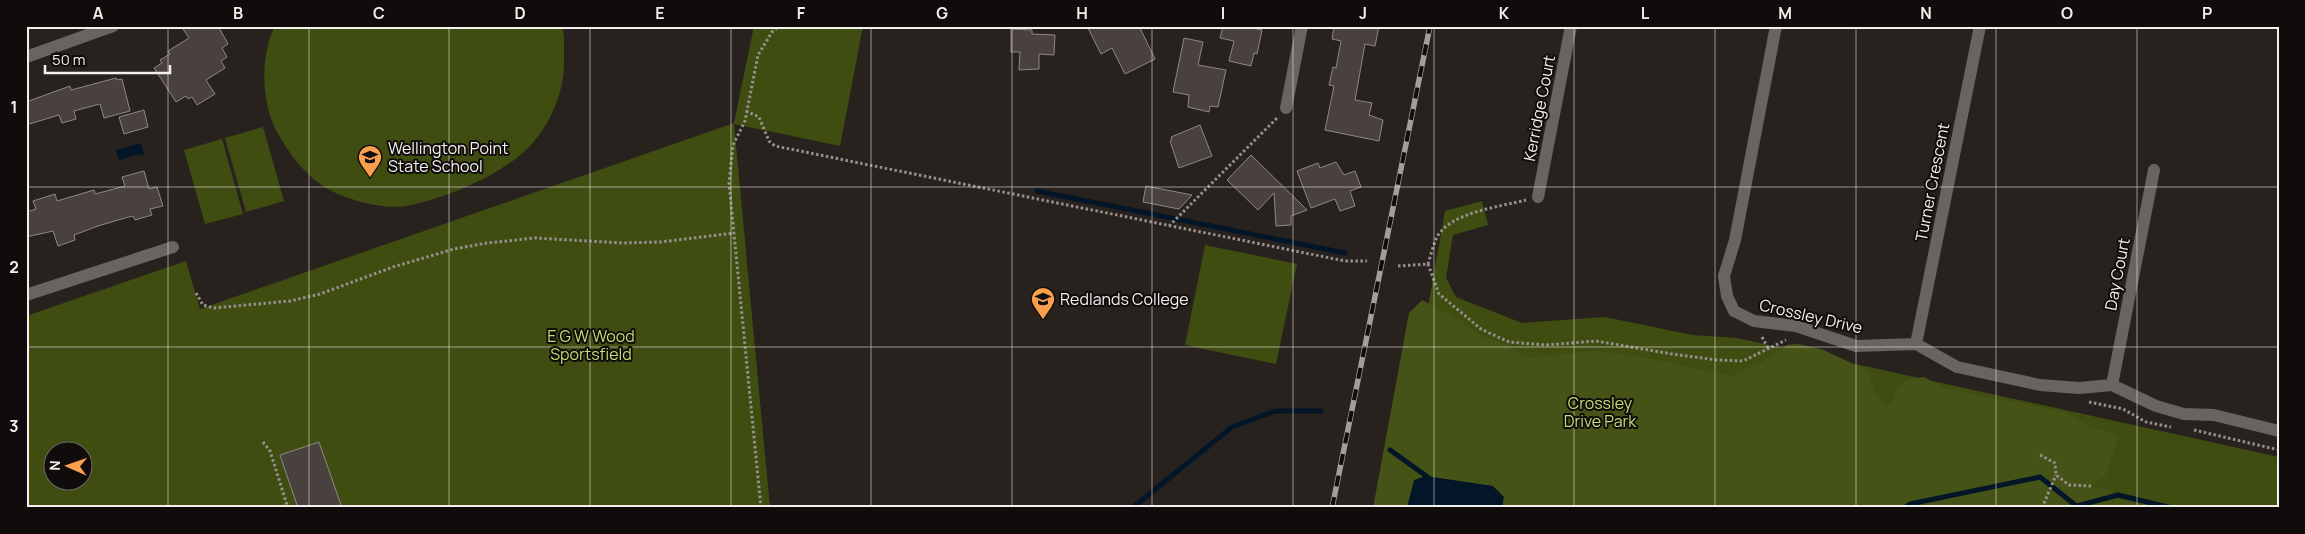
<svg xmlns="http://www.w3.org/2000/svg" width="2305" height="534" viewBox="0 0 2305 534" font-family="Manrope,sans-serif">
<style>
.green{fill:#404d11;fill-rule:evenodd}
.forest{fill:#465316}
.water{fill:#031627}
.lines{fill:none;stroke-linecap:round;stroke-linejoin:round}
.stream{stroke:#031627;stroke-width:5}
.building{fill:#49413e;stroke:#8f8783}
.path{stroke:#95908d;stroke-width:3;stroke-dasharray:2.5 2.5;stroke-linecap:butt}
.street{stroke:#676462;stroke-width:12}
.rail-casing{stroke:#a39e9b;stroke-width:5.5}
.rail{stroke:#0f0c0b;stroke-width:4;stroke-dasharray:11;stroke-linecap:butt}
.grid{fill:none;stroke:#f4f0ee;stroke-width:1;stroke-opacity:0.55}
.labels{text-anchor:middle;stroke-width:4;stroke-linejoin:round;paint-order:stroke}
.street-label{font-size:16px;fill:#f4f0ee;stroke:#0f0c0b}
.poi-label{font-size:16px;fill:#f4f0ee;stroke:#0f0c0b;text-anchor:start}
.park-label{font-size:16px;fill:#c3de73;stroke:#0f0c0b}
.neatline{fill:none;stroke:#f4f0ee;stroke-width:2}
.grid-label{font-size:16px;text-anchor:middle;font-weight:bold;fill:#f4f0ee}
</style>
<rect width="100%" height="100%" fill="#28221f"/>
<path class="green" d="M 275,26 L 562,26 C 565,37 564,48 564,60 C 565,92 549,129 525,151 C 496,177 444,199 406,206 C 383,210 342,199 323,186 C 302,172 289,153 277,132 C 261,102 260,56 275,26 Z
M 754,26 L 863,26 L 840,146 L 734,124 L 770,508 L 26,508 L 26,316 L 186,261 L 200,309 L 734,123 ZM 52,452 L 82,452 L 82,482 L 52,482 Z
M 263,127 L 284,201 L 246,212 L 225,138 Z
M 222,139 L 243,214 L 205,224 L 184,150 Z
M 1482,201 L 1488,225 L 1453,235 L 1446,278 L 1456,297 L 1522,323 L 1605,317 L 1692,335 L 1737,338 L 2279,457 L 2279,508 L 1424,508 L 1406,432 L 1445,211 Z
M 1205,245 L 1297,264 L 1276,364 L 1185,345 Z"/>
<path class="forest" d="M 1422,300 L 1459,319 L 1482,337 L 1508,345 L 1524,358 L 1597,351 L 1637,356 L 1731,376 L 1762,362 L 1787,345 L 1798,344 L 1821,349 L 1867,370 L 1877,396 L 1885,407 L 1891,405 L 1898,386 L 1909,379 L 1924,377 L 1944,388 L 2065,412 L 2093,428 L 2110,432 L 2118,437 L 2105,476 L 2091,486 L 2112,491 L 2114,499 L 2174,508 L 1373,508 L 1409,313 Z"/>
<path class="water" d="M 141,143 L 145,157 L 142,154 L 131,156 L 119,161 L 116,150 Z
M 1426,476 L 1493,486 L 1504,497 L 1502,508 L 1407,508 L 1414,480 Z"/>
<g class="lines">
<path class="stream" d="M 1037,191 L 1345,253
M 1390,450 L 1429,478
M 2077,506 L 2118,495 L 2172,508
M 1132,508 L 1232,427 L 1275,411 L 1321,411
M 1904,508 L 1910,504 L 2040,477 L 2079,508"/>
</g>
<path class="building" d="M 181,26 L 218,26 L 228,44 L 222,48 L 227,57 L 221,61 L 225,68 L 206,80 L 215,94 L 197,105 L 192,97 L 188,99 L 186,96 L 176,102 L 154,68 L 162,63 L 160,60 L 170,54 L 168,51 L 189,38 Z
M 1087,26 L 1139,26 L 1155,59 L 1125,74 L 1112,48 L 1101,54 Z
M 1223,26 L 1244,26 L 1262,30 L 1257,54 L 1254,53 L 1251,66 L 1229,61 L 1234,41 L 1220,38 Z
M 1334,26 L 1379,26 L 1375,46 L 1365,44 L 1355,100 L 1372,103 L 1369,115 L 1383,120 L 1379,141 L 1325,130 L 1334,86 L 1329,85 L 1333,67 L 1336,68 L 1341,41 L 1332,39 Z
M 1011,29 L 1032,30 L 1032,34 L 1055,35 L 1054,55 L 1039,54 L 1039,69 L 1019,70 L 1020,52 L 1011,52 Z
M 1184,38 L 1203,42 L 1198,65 L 1226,70 L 1218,107 L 1210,106 L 1209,112 L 1188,107 L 1189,95 L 1173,92 Z
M 116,78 L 117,80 L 122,79 L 130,111 L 104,118 L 100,104 L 74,111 L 76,119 L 62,123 L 59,115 L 26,125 L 26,102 L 70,86 L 71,90 Z
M 144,110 L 148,127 L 124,134 L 119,117 Z
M 1200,125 L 1212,156 L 1179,168 L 1170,141 L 1172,140 L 1171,137 Z
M 1251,155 L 1307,210 L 1291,216 L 1291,225 L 1276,226 L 1274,193 L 1258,210 L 1227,180 Z
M 1336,162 L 1344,175 L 1355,171 L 1361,187 L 1350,191 L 1355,206 L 1340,211 L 1335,199 L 1311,208 L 1297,171 L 1318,163 L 1320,168 Z
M 144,171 L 149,189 L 157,187 L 163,206 L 150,209 L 152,215 L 135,220 L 133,216 L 125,218 L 98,226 L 74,235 L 75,240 L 58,246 L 53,231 L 26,237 L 26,212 L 36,209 L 33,201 L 55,194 L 57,201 L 94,190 L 95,194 L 125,186 L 122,177 Z
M 1146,186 L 1192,195 L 1179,209 L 1143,202 Z
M 319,442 L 342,508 L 298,508 L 280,455 Z"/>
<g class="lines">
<path class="path" d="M 746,111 L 759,117 L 769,141 L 775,146 L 1345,261 L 1367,261
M 1169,226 L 1277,118
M 1428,264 L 1439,294 L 1481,329 L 1509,342 L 1546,345 L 1596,341 L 1672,354 L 1717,360 L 1743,361 L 1786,340
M 1398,266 L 1428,264 C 1431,255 1433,245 1437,237 C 1451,212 1499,207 1526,200
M 196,293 L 203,305 L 214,308 L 290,301 L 320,294 L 393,267 L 454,249 L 487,243 L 535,238 L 622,243 L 661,242 L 734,233
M 1762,337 L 1768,348
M 2089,402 L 2123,409 L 2146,422 L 2171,427
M 2194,430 L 2279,450
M 263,442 L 270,451 L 288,508
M 2040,455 L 2055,463 L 2056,475 L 2069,485 L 2091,486
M 761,508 L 729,183 L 733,145 L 745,121 L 758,55 L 772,32 L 779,26
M 2042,508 L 2056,475"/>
<path class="street" d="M 1776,26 L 1735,240 L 1724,276 L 1727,296 L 1734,311 L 1754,321 L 1796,326 L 1856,346 L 1916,344 L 1957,367 L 2040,385 L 2079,388 L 2112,385 L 2156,406 L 2184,414 L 2214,415 L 2279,431
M 26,57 L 113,26
M 1286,108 L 1302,26
M 1538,197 L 1571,26
M 26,295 L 173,247
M 1916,344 L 1980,26
M 2112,385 L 2154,170"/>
<g class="rail-casing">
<path id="rail" d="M 1332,508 L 1430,26"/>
</g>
<use href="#rail" class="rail"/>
</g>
<path class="grid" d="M 168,26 L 168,508M 309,26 L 309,508M 449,26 L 449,508M 590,26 L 590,508M 731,26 L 731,508M 871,26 L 871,508M 1012,26 L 1012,508M 1152,26 L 1152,508M 1293,26 L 1293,508M 1434,26 L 1434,508M 1574,26 L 1574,508M 1715,26 L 1715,508M 1856,26 L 1856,508M 1996,26 L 1996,508M 2137,26 L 2137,508M 26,187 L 2279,187M 26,347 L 2279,347"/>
<defs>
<g id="school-pin" transform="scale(1.25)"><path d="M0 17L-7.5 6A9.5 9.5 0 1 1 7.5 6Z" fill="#fa9f4e" stroke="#0f0c0b"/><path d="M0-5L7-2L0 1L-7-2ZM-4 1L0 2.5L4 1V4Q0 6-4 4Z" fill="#111"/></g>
</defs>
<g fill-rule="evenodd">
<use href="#school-pin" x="370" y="157"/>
<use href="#school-pin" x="1043" y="299"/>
</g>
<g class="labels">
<g class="street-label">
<text transform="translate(1539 108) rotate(-79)" y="6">Kerridge Court</text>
<text transform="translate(1932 182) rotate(-79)" y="6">Turner Crescent</text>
<text transform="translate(2117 274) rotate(-79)" y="6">Day Court</text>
<text transform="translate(1811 316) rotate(13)" y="6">Crossley Drive</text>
</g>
<g class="poi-label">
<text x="388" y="154">Wellington Point<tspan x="388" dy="18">State School</tspan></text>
<text x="1060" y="305">Redlands College</text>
</g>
<g class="park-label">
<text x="591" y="342">E G W Wood<tspan x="591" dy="18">Sportsfield</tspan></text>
<text x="1600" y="409">Crossley<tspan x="1600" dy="18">Drive Park</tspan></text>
</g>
</g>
<rect width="2305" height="534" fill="none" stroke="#0f0c0b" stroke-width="55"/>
<g transform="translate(68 466) rotate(272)"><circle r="24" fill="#0f0c0b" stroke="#6b6766"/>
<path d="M0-4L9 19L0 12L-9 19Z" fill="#fa9f4e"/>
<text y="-8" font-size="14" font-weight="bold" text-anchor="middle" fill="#f4f0ee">N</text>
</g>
<path d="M45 65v8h125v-8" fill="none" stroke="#f4f0ee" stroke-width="2.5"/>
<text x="52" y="65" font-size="15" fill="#f4f0ee" stroke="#0f0c0b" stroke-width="4" paint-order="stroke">50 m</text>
<rect x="28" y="28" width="2250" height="478" class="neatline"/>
<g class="grid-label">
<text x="98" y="19">A</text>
<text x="238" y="19">B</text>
<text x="379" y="19">C</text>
<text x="520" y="19">D</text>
<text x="660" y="19">E</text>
<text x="801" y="19">F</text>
<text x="942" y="19">G</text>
<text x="1082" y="19">H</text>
<text x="1223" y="19">I</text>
<text x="1363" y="19">J</text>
<text x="1504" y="19">K</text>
<text x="1645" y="19">L</text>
<text x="1785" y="19">M</text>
<text x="1926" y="19">N</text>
<text x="2067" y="19">O</text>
<text x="2207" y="19">P</text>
<text x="14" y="113">1</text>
<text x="14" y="273">2</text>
<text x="14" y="432">3</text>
</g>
</svg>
